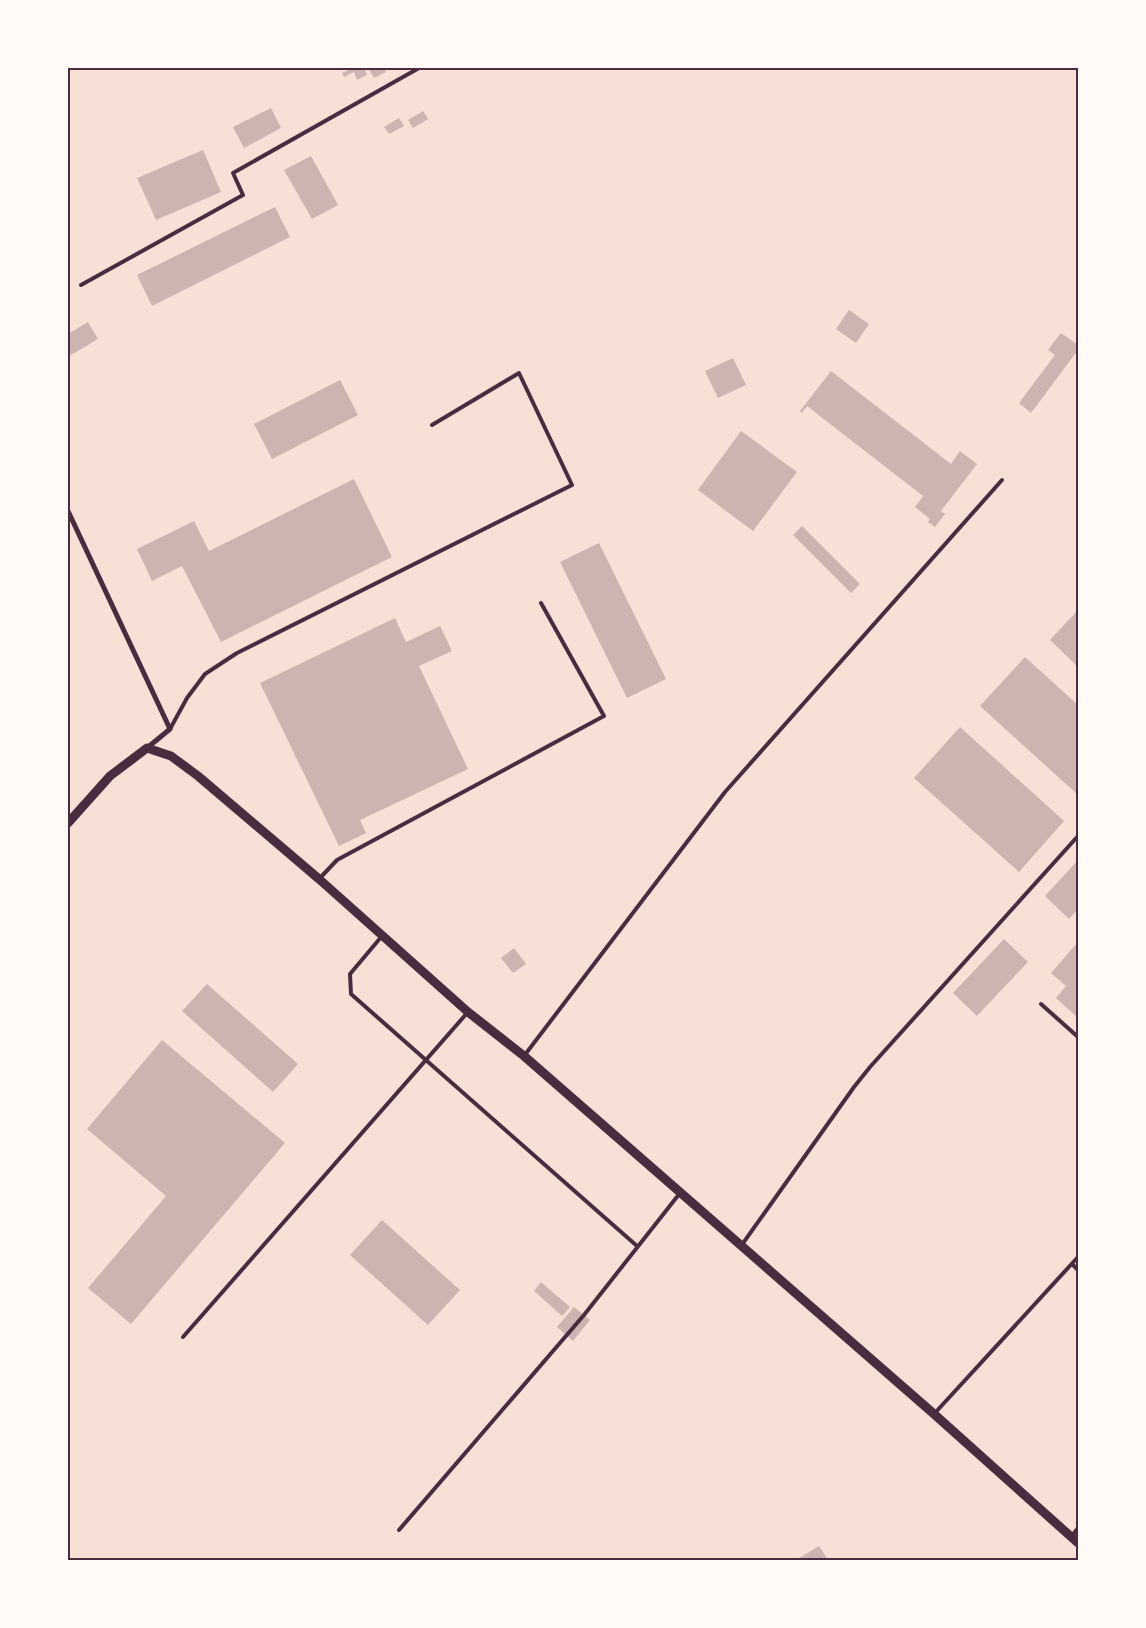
<svg xmlns="http://www.w3.org/2000/svg" width="1146" height="1628" viewBox="0 0 1146 1628" font-family="Arial,sans-serif">
<style>
.building{fill:#ccb4b1}
.lines{fill:none;stroke-linecap:round;stroke-linejoin:round}
.service{stroke:#4a2c40;stroke-width:4}
.minor{stroke:#4a2c40;stroke-width:5}
.tertiary{stroke:#4a2c40;stroke-width:9}
.neatline{fill:none;stroke:#4a2c40;stroke-width:2}
</style>
<rect width="100%" height="100%" fill="#f7e1d7"/>
<path class="building" d="M 353,68 L 364,68 L 367,75 L 357,80 L 354,72 L 344,77 L 342,73 Z
M 368,68 L 384,68 L 386,72 L 374,78 Z
M 271,108 L 281,128 L 244,148 L 233,127 Z
M 423,111 L 428,119 L 413,128 L 408,120 Z
M 399,118 L 404,126 L 389,134 L 384,127 Z
M 203,150 L 221,192 L 156,220 L 137,178 Z
M 311,156 L 338,205 L 312,219 L 284,170 Z
M 275,207 L 290,237 L 152,306 L 137,275 Z
M 849,310 L 869,324 L 856,343 L 836,329 Z
M 88,322 L 98,339 L 71,355 L 68,349 L 68,334 Z
M 1061,333 L 1078,345 L 1078,350 L 1031,413 L 1019,403 L 1055,355 L 1048,350 Z
M 733,358 L 746,385 L 718,398 L 705,371 Z
M 831,371 L 951,464 L 960,451 L 977,464 L 941,511 L 945,514 L 935,527 L 928,522 L 930,519 L 915,507 L 923,496 L 807,406 L 802,413 L 800,411 Z
M 340,380 L 358,415 L 272,459 L 254,424 Z
M 741,431 L 797,472 L 753,531 L 698,490 Z
M 354,479 L 392,557 L 221,642 L 182,566 L 152,581 L 137,549 L 194,521 L 209,551 Z
M 802,526 L 860,584 L 851,593 L 793,535 Z
M 599,543 L 666,679 L 627,698 L 560,562 Z
M 1077,611 L 1078,612 L 1078,667 L 1050,640 Z
M 395,618 L 406,642 L 440,626 L 452,651 L 419,666 L 468,769 L 360,820 L 366,833 L 339,846 L 260,683 Z
M 1025,657 L 1078,705 L 1078,795 L 980,706 Z
M 960,727 L 1064,821 L 1019,872 L 914,778 Z
M 1078,860 L 1078,909 L 1069,919 L 1045,896 Z
M 1004,939 L 1028,962 L 977,1016 L 953,993 Z
M 1078,942 L 1078,1018 L 1056,998 L 1066,986 L 1051,973 Z
M 514,948 L 526,964 L 513,973 L 501,958 Z
M 207,984 L 298,1064 L 273,1092 L 182,1011 Z
M 162,1040 L 285,1143 L 131,1324 L 88,1288 L 166,1196 L 87,1129 Z
M 382,1220 L 460,1290 L 428,1325 L 350,1255 Z
M 541,1282 L 570,1307 L 562,1316 L 534,1291 Z
M 574,1307 L 590,1320 L 573,1341 L 557,1327 Z
M 819,1546 L 828,1560 L 796,1560 Z"/>
<g class="lines">
<path class="service" d="M 81,285 L 243,195 L 233,173 L 419,68
M 170,729 L 187,698 L 205,674 L 237,653 L 572,485 L 519,373 L 432,425
M 319,879 L 337,860 L 604,716 L 541,603
M 382,936 L 350,974 L 351,994 L 637,1246
M 1041,1004 L 1078,1037
M 524,1056 L 725,792 L 1002,480
M 741,1246 L 854,1087 L 870,1067 L 1078,836
M 1072,1264 L 1078,1270
M 183,1337 L 468,1012
M 934,1414 L 1078,1257
M 399,1530 L 584,1315 L 680,1193
M 1071,1537 L 1078,1528"/>
<path class="minor" d="M 68,511 L 170,729 L 147,748"/>
<path class="tertiary" d="M 68,823 L 110,776 L 147,748 L 171,756 L 198,776 L 319,879 L 468,1012 L 524,1056 L 934,1414 L 1078,1543"/>
</g>
<rect width="1146" height="1628" fill="none" stroke="#fffaf5" stroke-width="138"/>
<rect x="69" y="69" width="1008" height="1490" class="neatline"/>
</svg>
